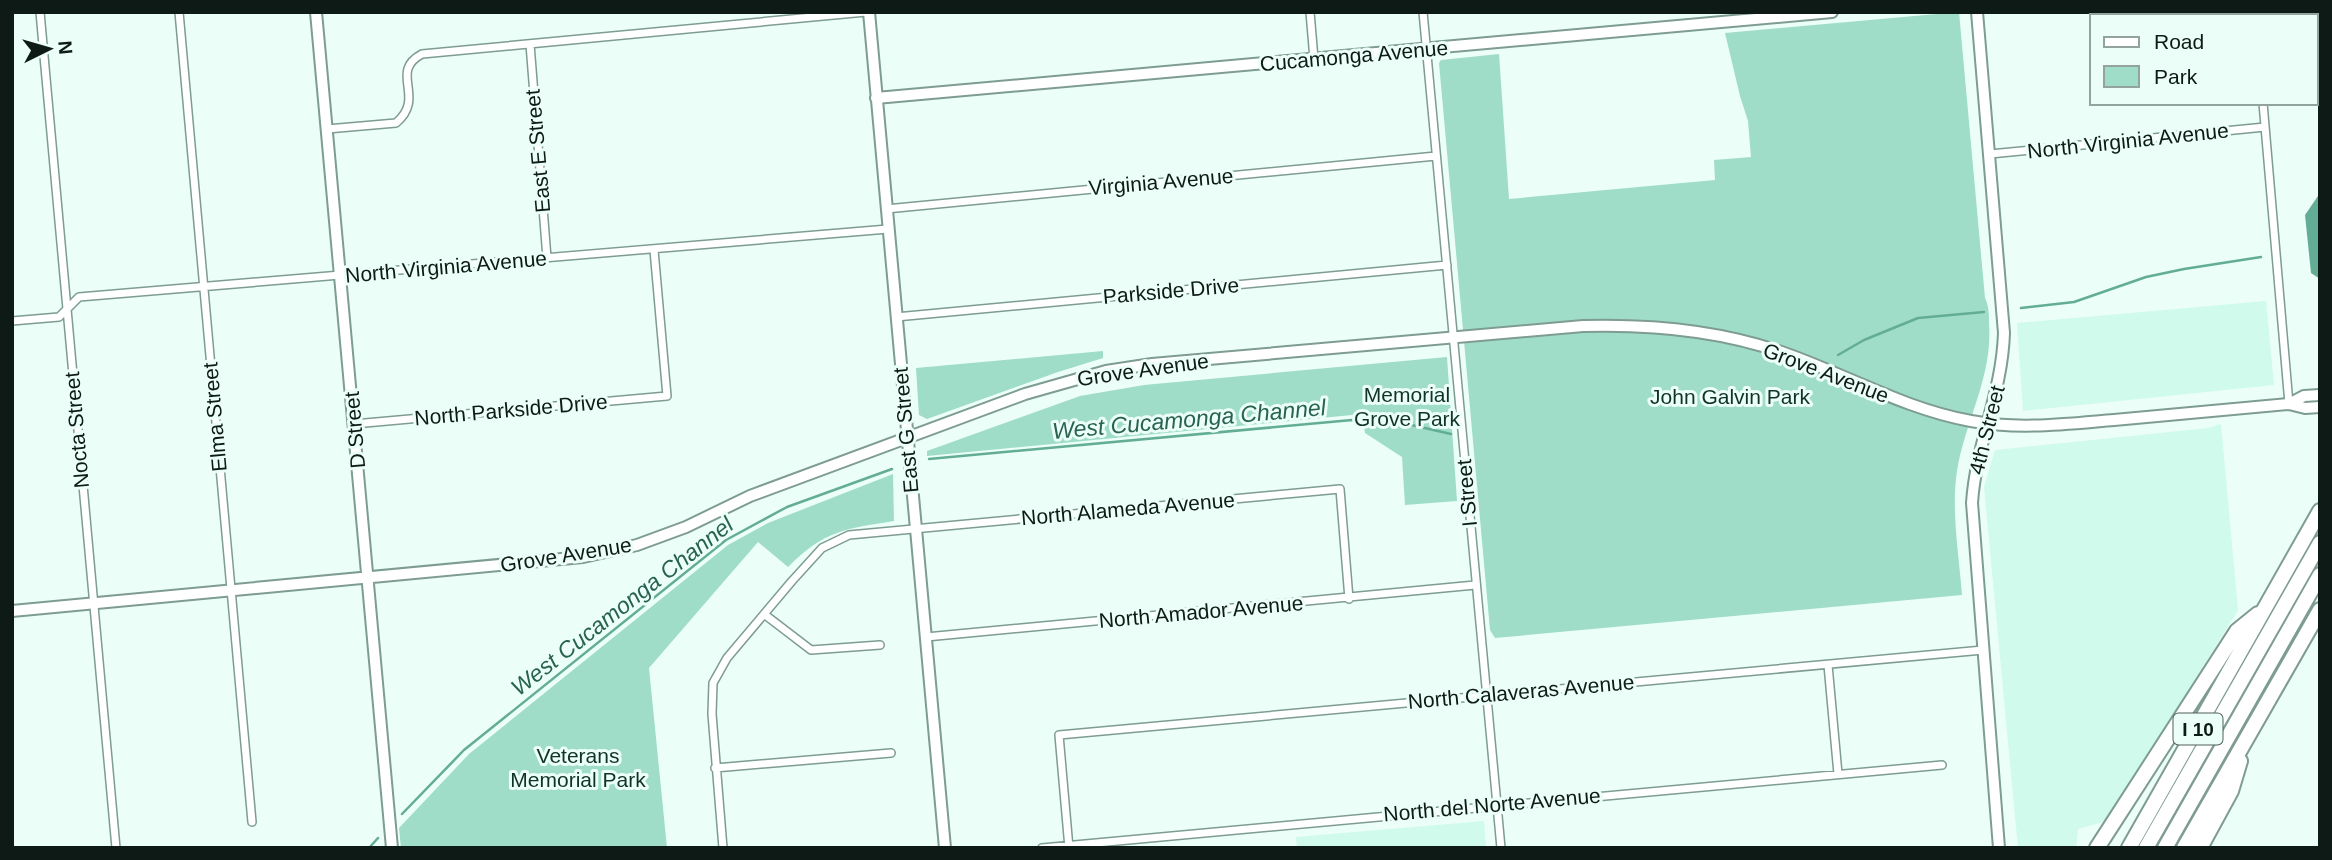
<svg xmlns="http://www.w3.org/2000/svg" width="2332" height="860" viewBox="0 0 2332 860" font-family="Arial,sans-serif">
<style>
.built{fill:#d0faeb}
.green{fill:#9fddc8}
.water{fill:#63ad96}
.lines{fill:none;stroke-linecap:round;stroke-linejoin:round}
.stream{stroke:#63ad96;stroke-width:2.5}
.street-casing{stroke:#7e9c91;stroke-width:10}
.secondary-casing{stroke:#7e9c91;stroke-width:14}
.highway-casing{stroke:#7e9c91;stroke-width:18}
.street{stroke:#fff;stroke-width:7}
.secondary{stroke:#fff;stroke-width:10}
.highway{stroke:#fff;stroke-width:14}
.labels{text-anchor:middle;stroke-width:6;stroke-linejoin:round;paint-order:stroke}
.shield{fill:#ebfef7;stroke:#505e5a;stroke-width:2}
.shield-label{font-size:19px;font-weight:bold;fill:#0e1a16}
.street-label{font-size:21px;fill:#0e1a16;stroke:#ebfef7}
.park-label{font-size:21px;fill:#103329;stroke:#ebfef7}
.water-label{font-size:23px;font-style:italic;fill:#286352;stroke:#ebfef7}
</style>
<rect width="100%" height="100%" fill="#ebfef7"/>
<path class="built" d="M 2266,301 L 2274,385 L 2023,411 L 2017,323 Z
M 2221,424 L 2238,610 L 2107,821 L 2078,829 L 2076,848 L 2018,848 L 1984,487 L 1995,450 L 2208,428 Z
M 1484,821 L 1486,848 L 1297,848 L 1296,837 Z"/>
<path class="green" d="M 1959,12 L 1985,298 C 1989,306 1989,315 1989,324 C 1993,376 1965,421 1957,471 C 1951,509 1959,556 1962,595 L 1495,638 L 1490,630 L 1439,63 L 1441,60 L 1499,54 L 1509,199 L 1715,180 L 1714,160 L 1751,157 L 1748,121 L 1740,96 L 1725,33 Z
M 1103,351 L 1103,358 L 1058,372 L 927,419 L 919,415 L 916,368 Z
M 1447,357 L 1457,501 L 1405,505 L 1402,457 L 1365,433 L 1362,414 L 927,456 L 927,451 L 1080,396 L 1144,385 Z
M 893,474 L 894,521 C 845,529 825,530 788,567 L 758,542 L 649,668 L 667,848 L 401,848 L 399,828 L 469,754 L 728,545 L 768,523 Z"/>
<path class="water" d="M 2320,193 L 2320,279 L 2311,273 L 2305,215 Z"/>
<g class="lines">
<path class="stream" d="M 2021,308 L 2074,302 L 2146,277 L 2184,269 L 2261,257
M 1838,355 L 1864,340 L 1918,318 L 1984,312
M 929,459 L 1352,420 L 1394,421 L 1451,434
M 402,814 L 464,750 L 726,540 L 787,507 L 892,469
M 369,848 L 378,838"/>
<g class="street-casing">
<path id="street" d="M 40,12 L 116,848
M 179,12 L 252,822
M 1310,12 L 1314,59
M 1423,12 L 1501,848
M 2255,12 L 2256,16
M 530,44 L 547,258
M 2263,103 L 2289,404
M 327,129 L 396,123 C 427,97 388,72 422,54 L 866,12
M 1990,154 L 2265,127
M 886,209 L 1436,156
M 896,317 L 1447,265
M 12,321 L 59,317 L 79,297 L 888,229
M 354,424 L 667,396 L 654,250
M 764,614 L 811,650 L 880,645
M 926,637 L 1475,585
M 1828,665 L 1838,774
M 715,768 L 891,753
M 723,848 L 712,714 L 713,683 L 727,658 L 792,581 L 822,548 L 849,535 L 1340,489 L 1349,599
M 1042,848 L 1942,765
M 1069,848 L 1059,735 L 1983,650"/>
</g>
<g class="secondary-casing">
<path id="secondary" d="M 316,12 L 392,848
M 869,12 L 945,848
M 1977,12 L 2004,333 C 2002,394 1976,443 1972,503 L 1999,848
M 876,98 L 1832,12
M 2289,404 L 2304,396 L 2320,395
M 12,611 L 583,557 L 637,545 L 686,527 L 750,496 L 1025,394 L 1106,371 L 1152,364 L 1583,326 C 1652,324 1721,330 1787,354 C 1849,376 1905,409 1971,421 C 2019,430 2066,424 2114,420 C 2173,415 2231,409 2289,404 L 2305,408 L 2320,407"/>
</g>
<g class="highway-casing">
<path id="highway" d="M 2097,848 L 2237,631 L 2258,614
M 2129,848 L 2320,511
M 2146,848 L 2320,543
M 2165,848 L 2320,575
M 2184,848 L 2320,610
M 2200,848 L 2231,791 L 2240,761"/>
</g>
<use href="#street" class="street"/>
<use href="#secondary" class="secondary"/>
<use href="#highway" class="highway"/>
</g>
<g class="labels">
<rect class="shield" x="2173.5" y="713.5" width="49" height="31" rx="5"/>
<g class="shield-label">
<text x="2198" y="736">I 10</text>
</g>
<g class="street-label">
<text transform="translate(1354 56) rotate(-5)" y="7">Cucamonga Avenue</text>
<text transform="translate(2128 141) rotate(-6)" y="7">North Virginia Avenue</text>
<text transform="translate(538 151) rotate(-95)" y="7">East E Street</text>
<text transform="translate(1161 182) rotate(-5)" y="7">Virginia Avenue</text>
<text transform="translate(446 267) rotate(-5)" y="7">North Virginia Avenue</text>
<text transform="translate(1171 291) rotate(-5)" y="7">Parkside Drive</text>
<text transform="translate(1143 370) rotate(-8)" y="7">Grove Avenue</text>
<text transform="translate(1826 373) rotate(21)" y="7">Grove Avenue</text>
<text transform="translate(511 410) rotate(-5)" y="7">North Parkside Drive</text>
<text transform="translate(215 417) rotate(-95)" y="7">Elma Street</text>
<text transform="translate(77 430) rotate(-95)" y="7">Nocta Street</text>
<text transform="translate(355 430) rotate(-95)" y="7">D Street</text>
<text transform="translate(906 430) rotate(-95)" y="7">East G Street</text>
<text transform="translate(1987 430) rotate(-76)" y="7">4th Street</text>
<text transform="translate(1467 493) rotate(-95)" y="7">I Street</text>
<text transform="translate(1128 509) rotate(-5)" y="7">North Alameda Avenue</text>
<text transform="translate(566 555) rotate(-9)" y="7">Grove Avenue</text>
<text transform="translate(1201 612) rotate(-5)" y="7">North Amador Avenue</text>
<text transform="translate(1521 692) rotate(-5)" y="7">North Calaveras Avenue</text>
<text transform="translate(1492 805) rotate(-5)" y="7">North del Norte Avenue</text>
</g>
<g class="park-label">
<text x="1407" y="402">Memorial<tspan x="1407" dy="24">Grove Park</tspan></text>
<text x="1730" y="404">John Galvin Park</text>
<text x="578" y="763">Veterans<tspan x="578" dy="24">Memorial Park</tspan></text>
</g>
<g class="water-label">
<text transform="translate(1189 419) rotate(-5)" y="8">West Cucamonga Channel</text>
<text transform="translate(622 606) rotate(-38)" y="8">West Cucamonga Channel</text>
</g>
</g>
<rect width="2332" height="860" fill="none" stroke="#0e1a16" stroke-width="28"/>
<rect x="2090" y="14" width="228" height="91" fill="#ebfef7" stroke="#93a39d" stroke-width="2"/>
<rect x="2104" y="37" width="35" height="10" fill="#ffffff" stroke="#93a39d" stroke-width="2"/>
<text x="2154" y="49" font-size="21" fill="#0e1a16">Road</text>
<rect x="2104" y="66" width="35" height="21" fill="#9fddc8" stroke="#93a39d" stroke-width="2"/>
<text x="2154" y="84" font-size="21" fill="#0e1a16">Park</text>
<g transform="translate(49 49) rotate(85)" stroke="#ebfef7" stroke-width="5" paint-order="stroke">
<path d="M0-5L12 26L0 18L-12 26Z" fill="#0e1a16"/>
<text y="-10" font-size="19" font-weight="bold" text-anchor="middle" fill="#0e1a16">N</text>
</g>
</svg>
